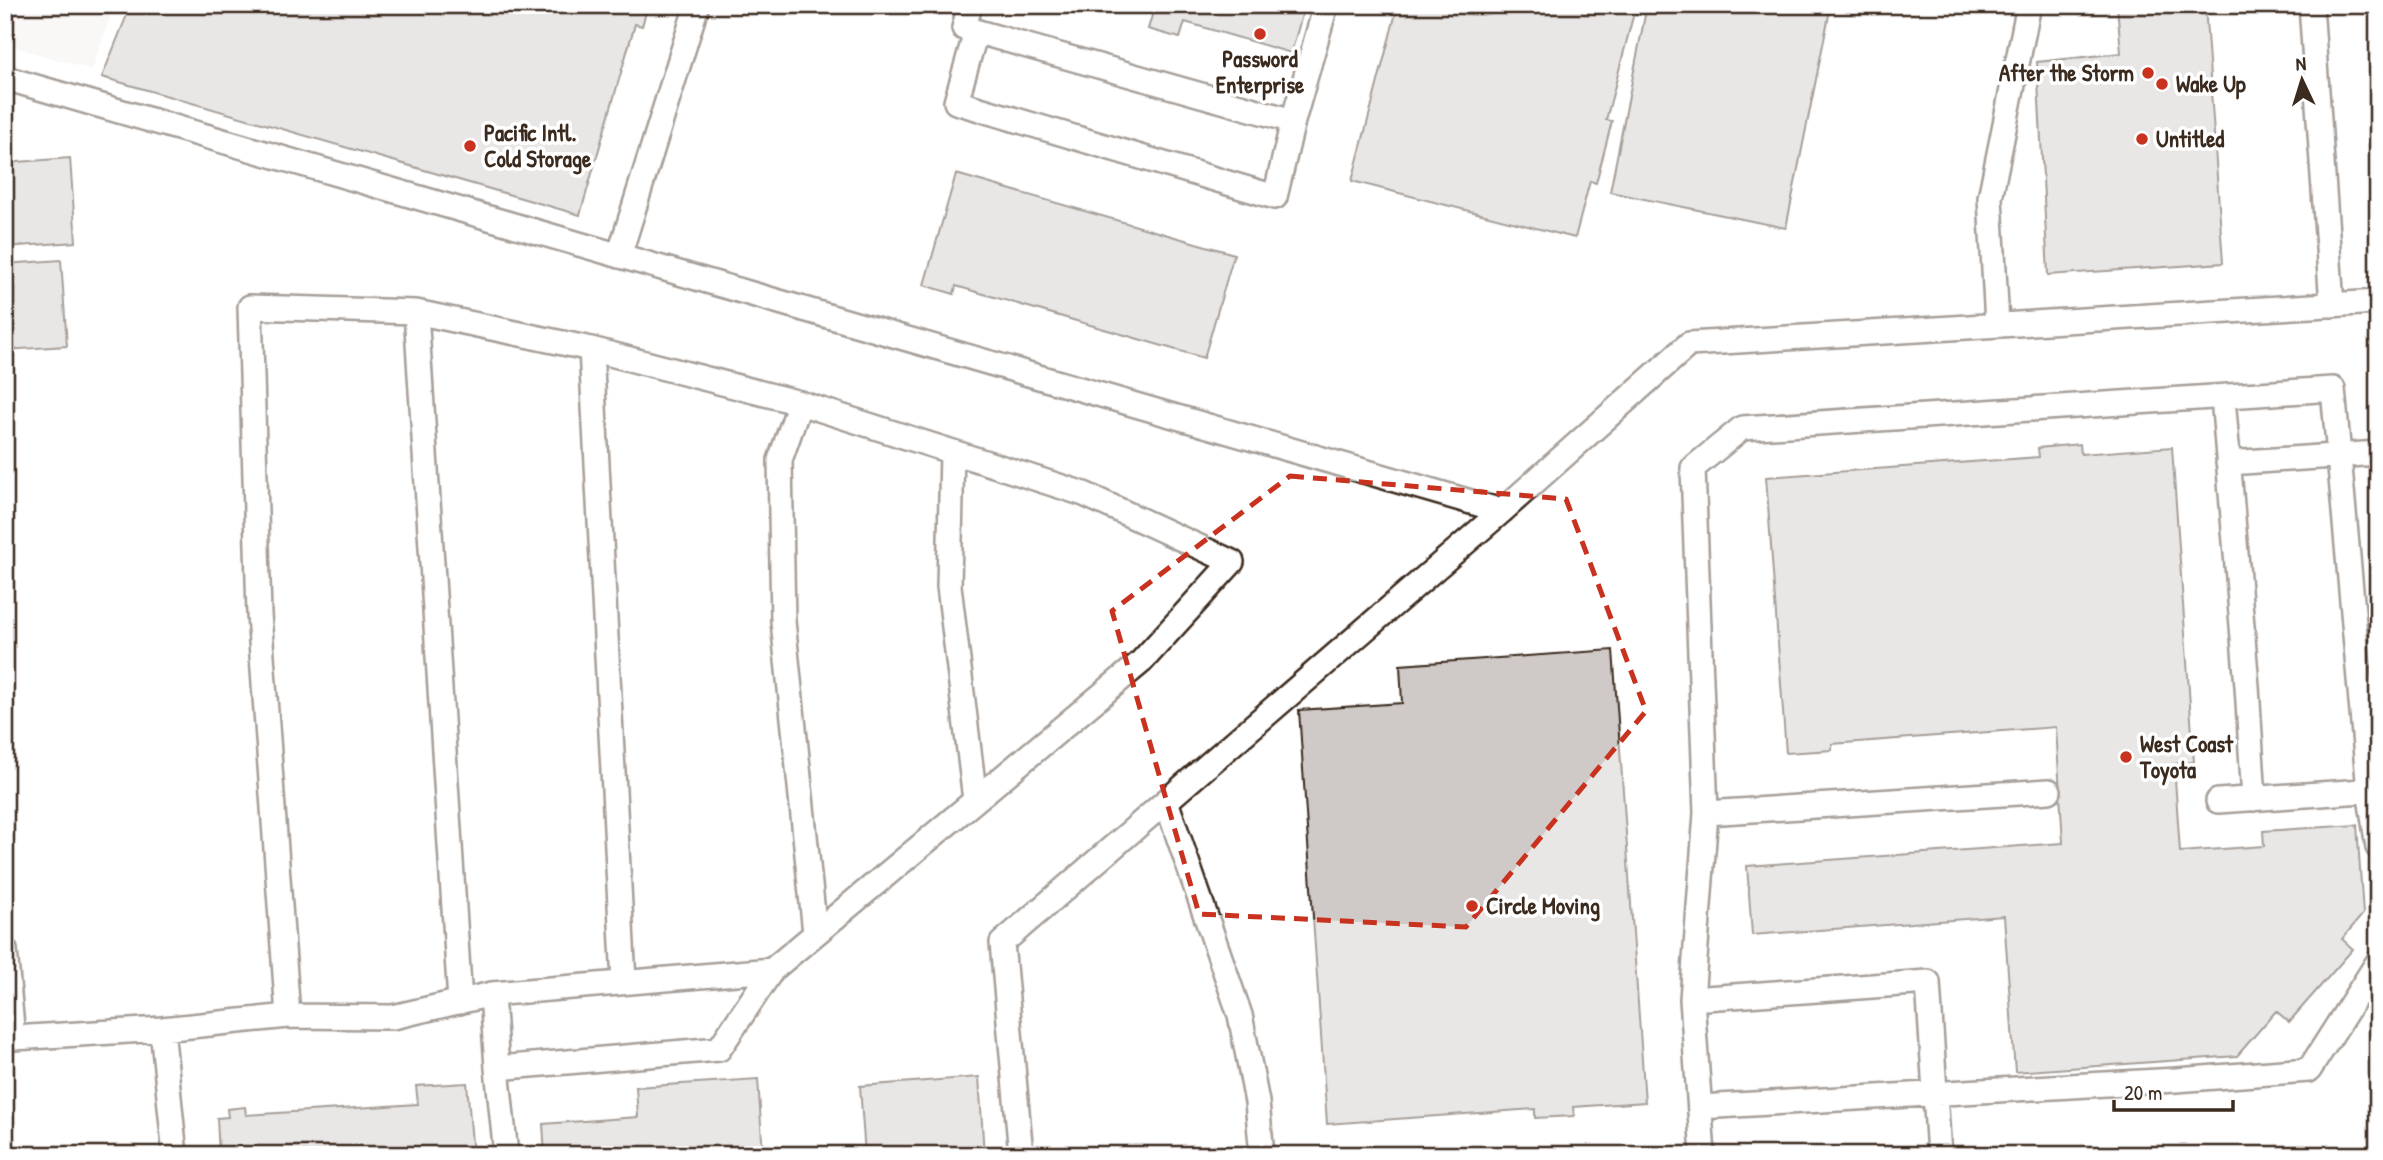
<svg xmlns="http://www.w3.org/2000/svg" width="2383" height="1160" viewBox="0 0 2383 1160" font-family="'Patrick Hand',sans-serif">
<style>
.built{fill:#f1efee}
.building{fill:#cfcac7;stroke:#3b2a1e;stroke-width:2}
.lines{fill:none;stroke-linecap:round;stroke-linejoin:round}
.lane-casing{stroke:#3b2a1e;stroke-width:28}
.lane{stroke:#fff;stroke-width:23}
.marked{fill:none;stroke:#c8321e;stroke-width:5;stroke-dasharray:14 9;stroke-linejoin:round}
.poi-dot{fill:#c8321e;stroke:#fff;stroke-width:2.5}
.labels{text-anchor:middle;stroke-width:7;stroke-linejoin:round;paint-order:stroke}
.poi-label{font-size:23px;font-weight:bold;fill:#3b2a1e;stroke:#fff;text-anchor:start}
</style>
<rect width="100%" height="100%" fill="#fff"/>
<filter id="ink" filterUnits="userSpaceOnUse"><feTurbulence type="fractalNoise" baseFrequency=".0143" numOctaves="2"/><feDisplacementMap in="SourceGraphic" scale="14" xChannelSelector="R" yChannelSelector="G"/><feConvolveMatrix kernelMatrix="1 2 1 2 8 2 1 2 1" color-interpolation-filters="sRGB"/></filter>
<g filter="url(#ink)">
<path class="built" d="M 5,5 L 114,5 L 92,70 L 5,44 Z"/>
<path class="building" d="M 131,5 L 648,5 L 642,26 L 635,24 L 580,215 L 102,77 Z
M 1130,5 L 1305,5 L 1291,53 L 1185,22 L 1180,38 L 1148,29 L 1153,12 Z
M 1398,5 L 1636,5 L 1606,120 L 1612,121 L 1596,183 L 1590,181 L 1575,238 L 1352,181 Z
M 1647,5 L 1831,5 L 1786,228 L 1610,192 Z
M 2117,5 L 2205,5 L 2223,263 L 2048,275 L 2037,62 L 2121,53 Z
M 70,158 L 76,242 L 5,247 L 5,163 Z
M 956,174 L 1234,254 L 1204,358 L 956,286 L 954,294 L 924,285 Z
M 61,260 L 67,346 L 5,350 L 5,264 Z
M 2080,444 L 2081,454 L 2172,447 L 2194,762 L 2174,764 L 2180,852 L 2264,846 L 2263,831 L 2357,825 L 2363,914 L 2342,939 L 2353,949 L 2289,1022 L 2276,1011 L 2237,1056 L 2015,1072 L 2004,916 L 1752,935 L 1747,866 L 2063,843 L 2056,727 L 1832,744 L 1832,750 L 1786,753 L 1766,477 L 2039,457 L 2038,448 Z
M 1613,650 L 1645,1102 L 1573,1107 L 1574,1116 L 1535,1118 L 1535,1109 L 1327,1124 L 1299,710 L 1402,703 L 1400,665 Z
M 979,1077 L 984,1155 L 865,1155 L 860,1086 Z
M 758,1079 L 763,1155 L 545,1155 L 543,1124 L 638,1117 L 636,1087 Z
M 467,1083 L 473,1155 L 219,1155 L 217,1118 L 228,1117 L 227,1109 L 245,1107 L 246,1115 L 418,1104 L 416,1086 Z"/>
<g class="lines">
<g class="lane-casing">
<path id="lane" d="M 970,5 L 964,28 L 1293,121
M 2311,5 L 2332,305
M 976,32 L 956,102 L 1275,197 L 1293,121 L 1326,5
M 5,78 L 1502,511
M 619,256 L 697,5
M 416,312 L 460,1002
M 1997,324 L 1990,198 L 2029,5
M 591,349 L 624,982
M 2223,397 L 2247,686 L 2254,799
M 800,403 L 780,460 L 783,621 L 815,933
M 952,452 L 949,586 L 975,800
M 2228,463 L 2378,453
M 1166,801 L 1240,1015 L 1257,1102 L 1262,1155
M 2218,801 L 2378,790
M 1706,813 L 1693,468 L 1742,428 L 2333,389 L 2369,791 L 2378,847
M 5,950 L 13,1038 L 162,1029 L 288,1016 L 393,1017 L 492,994 L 772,970
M 492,994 L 497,1068
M 1692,999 L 1928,982 L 1939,1155
M 288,1016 L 259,614 L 250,307 L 416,312 L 591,349 L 800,403 L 1084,494 L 1232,562 L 1141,662 L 772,970 L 719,1049 L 497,1068 L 506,1155
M 162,1029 L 175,1155
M 1700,1107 L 2176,1080 L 2309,1070 L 2378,962
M 1021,1155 L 1002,943 L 1502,511 L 1689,344 L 2378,302
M 1703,1155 L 1692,999 L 1706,813 L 2049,791"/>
</g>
<use href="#lane" class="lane"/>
</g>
</g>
<path d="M0 0H2383V1160H0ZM 1290,476 L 1566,499 L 1646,711 L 1466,927 L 1199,914 L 1112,611 Z" fill="#fff" fill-opacity=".55" fill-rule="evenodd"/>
<path class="marked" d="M 1290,476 L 1566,499 L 1646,711 L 1466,927 L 1199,914 L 1112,611 Z"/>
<g class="poi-dot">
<circle cx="1260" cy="34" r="7"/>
<circle cx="2148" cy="73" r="7"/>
<circle cx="2162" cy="84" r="7"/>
<circle cx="2142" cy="139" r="7"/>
<circle cx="470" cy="146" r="7"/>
<circle cx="2126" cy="757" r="7"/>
<circle cx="1472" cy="906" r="7"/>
</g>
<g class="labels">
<g class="poi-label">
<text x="1260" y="67" text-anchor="middle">Password<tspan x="1260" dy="26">Enterprise</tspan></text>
<text x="2134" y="81" text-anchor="end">After the Storm</text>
<text x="2176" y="92">Wake Up</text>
<text x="484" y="141">Pacific Intl.<tspan x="484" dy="26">Cold Storage</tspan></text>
<text x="2156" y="147">Untitled</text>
<text x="2140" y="752">West Coast<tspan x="2140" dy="26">Toyota</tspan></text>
<text x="1486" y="914">Circle Moving</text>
</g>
</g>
<rect width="2383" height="1160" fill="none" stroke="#fff" stroke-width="28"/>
<rect x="14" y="14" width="2355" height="1132" fill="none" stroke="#3b2a1e" stroke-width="2.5" filter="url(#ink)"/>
<g transform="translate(2302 80) rotate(356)" stroke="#ffffff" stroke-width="5" paint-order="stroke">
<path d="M0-5L12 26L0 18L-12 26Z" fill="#3b2a1e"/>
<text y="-10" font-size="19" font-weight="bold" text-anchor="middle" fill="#3b2a1e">N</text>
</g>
<path d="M2114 1100v10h119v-10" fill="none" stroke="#3b2a1e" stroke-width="3.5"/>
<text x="2124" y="1100" font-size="21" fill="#3b2a1e" stroke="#ffffff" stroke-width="5" paint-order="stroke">20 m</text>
</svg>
